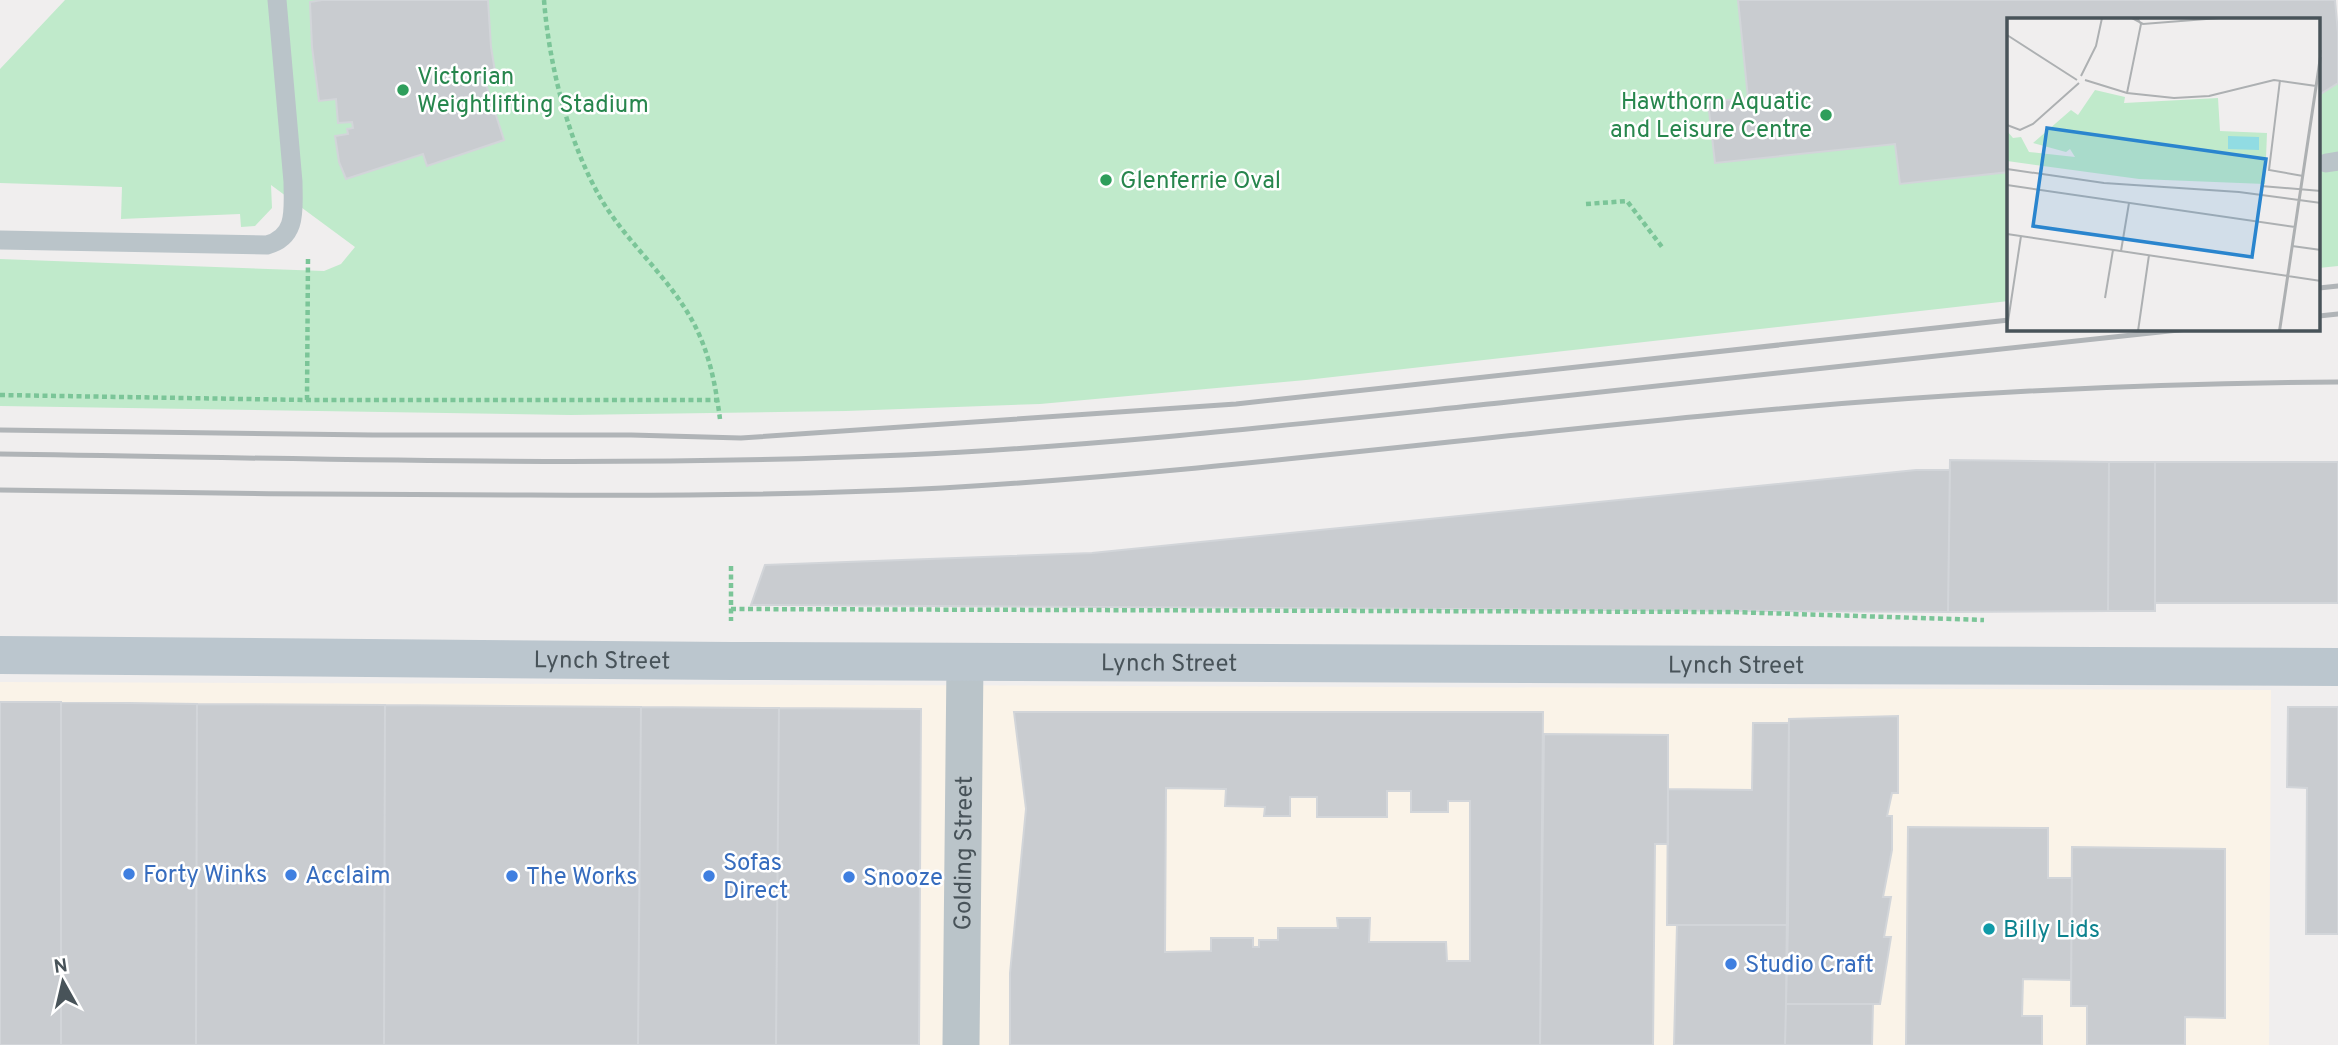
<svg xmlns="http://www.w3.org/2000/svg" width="2338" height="1045" viewBox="0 0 2338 1045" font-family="Overpass,sans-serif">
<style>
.commercial{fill:#faf3e8}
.green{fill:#c0eacb}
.building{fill:#c9ccd0;stroke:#d2d5d9;stroke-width:2;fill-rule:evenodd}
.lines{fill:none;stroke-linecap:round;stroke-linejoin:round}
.path{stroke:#7bc598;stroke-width:4.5;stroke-dasharray:5 3.5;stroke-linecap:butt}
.lane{stroke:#bac4c9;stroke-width:19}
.street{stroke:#bac4c9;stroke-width:37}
.secondary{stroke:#bbc6ce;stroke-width:38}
.rail{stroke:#b0b4b7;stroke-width:5}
.leisure-dot{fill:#2e9e5b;stroke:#fff;stroke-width:2.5}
.shop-dot{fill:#3f7fe0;stroke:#fff;stroke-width:2.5}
.culture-dot{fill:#0f9aa8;stroke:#fff;stroke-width:2.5}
.labels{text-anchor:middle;stroke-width:5;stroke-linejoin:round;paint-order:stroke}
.leisure-label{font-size:24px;fill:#27864d;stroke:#fff;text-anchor:start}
.street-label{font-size:24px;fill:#485359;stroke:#fff}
.shop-label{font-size:24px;fill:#366cbe;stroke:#fff;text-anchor:start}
.culture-label{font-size:24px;fill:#0d838f;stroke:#fff;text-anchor:start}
.inset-road{fill:none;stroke:#adb0b2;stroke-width:2}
.view{fill:#2a85ce;fill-opacity:0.15;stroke:#2a85ce;stroke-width:3.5}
.inset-edge{fill:none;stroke:#485359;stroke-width:3.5}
</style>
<rect width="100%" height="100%" fill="#f0eeee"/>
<path class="commercial" d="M 0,682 L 2271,690 L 2269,1045 L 0,1045 Z"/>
<path class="green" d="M 65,0 L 2334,0 L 2338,33 L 2338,266 L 2319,268 L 2319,19 L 2009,19 L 2009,301 L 1306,380 L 1040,404 L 846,411 L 571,415 L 0,406 L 0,259 L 324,271 L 341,264 L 355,247 L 271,185 L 272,208 L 255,226 L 241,227 L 240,214 L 121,219 L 122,187 L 0,183 L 0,69 Z"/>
<path class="building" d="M 322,0 L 488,0 L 491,47 L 496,78 L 485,81 L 504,140 L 427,166 L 423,154 L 346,179 L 339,162 L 335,136 L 348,134 L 347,129 L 353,128 L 352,122 L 338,123 L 336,99 L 319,101 L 312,47 L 310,2 Z
M 1738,0 L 2335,0 L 2338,33 L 2338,83 L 2319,95 L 2319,19 L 2009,19 L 2009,172 L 1900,184 L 1895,144 L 1715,163 L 1708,102 L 1748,98 Z
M 1950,460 L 2109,462 L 2108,611 L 1948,612 Z
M 2109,462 L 2155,462 L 2155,611 L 2108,611 Z
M 2155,462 L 2338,462 L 2338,603 L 2155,603 Z
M 1916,470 L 1950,470 L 1948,612 L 751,605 L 765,565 L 1092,553 Z
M 0,702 L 61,702 L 61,1045 L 0,1045 Z
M 61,702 L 197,704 L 196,1045 L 61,1045 Z
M 197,704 L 385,705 L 384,1045 L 196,1045 Z
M 385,705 L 641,707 L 638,1045 L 384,1045 Z
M 641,707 L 779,708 L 776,1045 L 638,1045 Z
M 2288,707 L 2338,707 L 2338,934 L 2306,934 L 2307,788 L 2287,787 Z
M 779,708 L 921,709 L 919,1045 L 776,1045 Z
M 1014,712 L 1543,712 L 1540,1045 L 1010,1045 L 1010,973 L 1026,809 ZM 1166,788 L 1226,789 L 1225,806 L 1265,807 L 1264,816 L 1290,816 L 1290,797 L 1317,797 L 1317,817 L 1387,817 L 1387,791 L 1411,791 L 1411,812 L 1448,812 L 1448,801 L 1470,801 L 1470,961 L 1447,961 L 1446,942 L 1369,942 L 1370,918 L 1337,918 L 1338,928 L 1278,928 L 1278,940 L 1259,940 L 1259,947 L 1253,947 L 1253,938 L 1211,938 L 1211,951 L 1165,952 Z
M 1898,716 L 1898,793 L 1892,793 L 1887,816 L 1892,816 L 1892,850 L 1883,897 L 1891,897 L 1884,937 L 1891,937 L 1880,1004 L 1786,1004 L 1789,719 Z
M 1753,723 L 1789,723 L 1788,925 L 1667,925 L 1668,789 L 1752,790 Z
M 1544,734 L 1668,735 L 1668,844 L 1655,844 L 1653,1045 L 1540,1045 Z
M 1908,827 L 2048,828 L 2048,878 L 2072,878 L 2071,980 L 2023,979 L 2022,1016 L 2042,1016 L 2042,1045 L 1906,1045 Z
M 2072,847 L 2225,849 L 2225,1018 L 2185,1017 L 2185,1045 L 2087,1045 L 2087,1006 L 2071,1006 Z
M 1677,925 L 1788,925 L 1785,1045 L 1674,1045 Z
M 1786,1004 L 1873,1004 L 1872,1045 L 1785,1045 Z"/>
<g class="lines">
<path class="path" d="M 544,0 C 549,64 568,142 601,199 C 629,246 675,282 698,332 C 711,360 716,389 720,419
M 1586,204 L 1627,201 L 1662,247
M 0,395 L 307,400 L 717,400
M 307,400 L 308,258
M 731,566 L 731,621
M 731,609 L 1731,612 L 1984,620"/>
<path class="lane" d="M 2326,163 L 2338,161
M 0,240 L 267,245 C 298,237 293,208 293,182 L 277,0"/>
<path class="street" id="s1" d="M 961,1045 L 965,662"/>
<path class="secondary" id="s2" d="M 0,655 L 732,661 L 2338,667"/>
<path class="rail" d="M 2319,288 L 2338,286
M 2319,316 L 2338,314
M 0,430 L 373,435 L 631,435 L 741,438 L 1236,404 L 2009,320
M 0,454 C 301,458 603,468 904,455 C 1106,446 1307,423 1508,402 C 1735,378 1961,353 2188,329
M 0,490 C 177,493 353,495 530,495 C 667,496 805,495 942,488 C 1196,473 1450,440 1703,416 C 1915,395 2126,383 2338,382"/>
</g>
<g class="leisure-dot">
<circle cx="403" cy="90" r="7"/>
<circle cx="1826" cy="115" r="7"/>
<circle cx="1106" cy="180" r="7"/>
</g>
<g class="shop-dot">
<circle cx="129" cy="874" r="7"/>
<circle cx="291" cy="875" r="7"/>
<circle cx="512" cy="876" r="7"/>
<circle cx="709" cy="876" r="7"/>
<circle cx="849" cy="877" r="7"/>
<circle cx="1731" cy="964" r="7"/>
</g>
<circle class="culture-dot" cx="1989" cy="929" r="7"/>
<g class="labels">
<g class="leisure-label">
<text x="417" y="84">Victorian<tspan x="417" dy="28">Weightlifting Stadium</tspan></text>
<text x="1812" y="109" text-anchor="end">Hawthorn Aquatic<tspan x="1812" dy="28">and Leisure Centre</tspan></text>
<text x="1120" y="188">Glenferrie Oval</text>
</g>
<g class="street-label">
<text dy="8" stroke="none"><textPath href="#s2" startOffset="602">Lynch Street</textPath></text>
<text dy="8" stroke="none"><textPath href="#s2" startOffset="1169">Lynch Street</textPath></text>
<text dy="8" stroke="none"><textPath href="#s2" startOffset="1736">Lynch Street</textPath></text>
<text dy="8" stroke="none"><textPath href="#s1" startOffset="192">Golding Street</textPath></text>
</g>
<g class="shop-label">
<text x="723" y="870">Sofas<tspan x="723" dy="28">Direct</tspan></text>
<text x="143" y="882">Forty Winks</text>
<text x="305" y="883">Acclaim</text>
<text x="526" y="884">The Works</text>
<text x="863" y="885">Snooze</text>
<text x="1745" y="972">Studio Craft</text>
</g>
<g class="culture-label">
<text x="2003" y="937">Billy Lids</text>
</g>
</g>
<g transform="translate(2007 18)">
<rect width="313" height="313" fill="#f0eeee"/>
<path d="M 88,72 L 118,79 L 117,85 L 211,80 L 213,113 L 260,115 L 258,166 L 132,161 L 0,143 L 0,113 L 6,120 L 14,119 L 22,134 L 68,139 L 63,131 L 59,134 L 26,125 L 64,92 L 71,97 Z" fill="#c0eacb"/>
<path d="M 221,118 L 252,119 L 252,132 L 221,131 Z" fill="#91dce3"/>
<path class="inset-road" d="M 125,0 L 136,6 L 212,0M 0,17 L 70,62M 74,58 L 89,28 L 95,0M 78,62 L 120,75 L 167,80 L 202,78 L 267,62 L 309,68M 273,62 L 262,152 L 296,158M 120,75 L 134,6 L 130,0M 0,107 L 13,112 L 26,106 L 72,65M 0,151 L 97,165 L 232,174 L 314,185M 0,167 L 288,209M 254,168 L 314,173M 0,216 L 314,263M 285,228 L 314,232M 114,233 L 122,185M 98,280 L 106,232M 0,310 L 14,218M 131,313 L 142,237M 272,313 L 314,32M 273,313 L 314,39"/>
<path class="view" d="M 40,110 L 259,141 L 245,239 L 26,208 Z"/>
<rect width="313" height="313" class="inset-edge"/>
</g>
<g transform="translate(63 982) rotate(352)" stroke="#ffffff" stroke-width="5" paint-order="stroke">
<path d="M0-5L12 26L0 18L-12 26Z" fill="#485359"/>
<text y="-10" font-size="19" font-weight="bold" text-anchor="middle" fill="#485359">N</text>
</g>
</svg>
